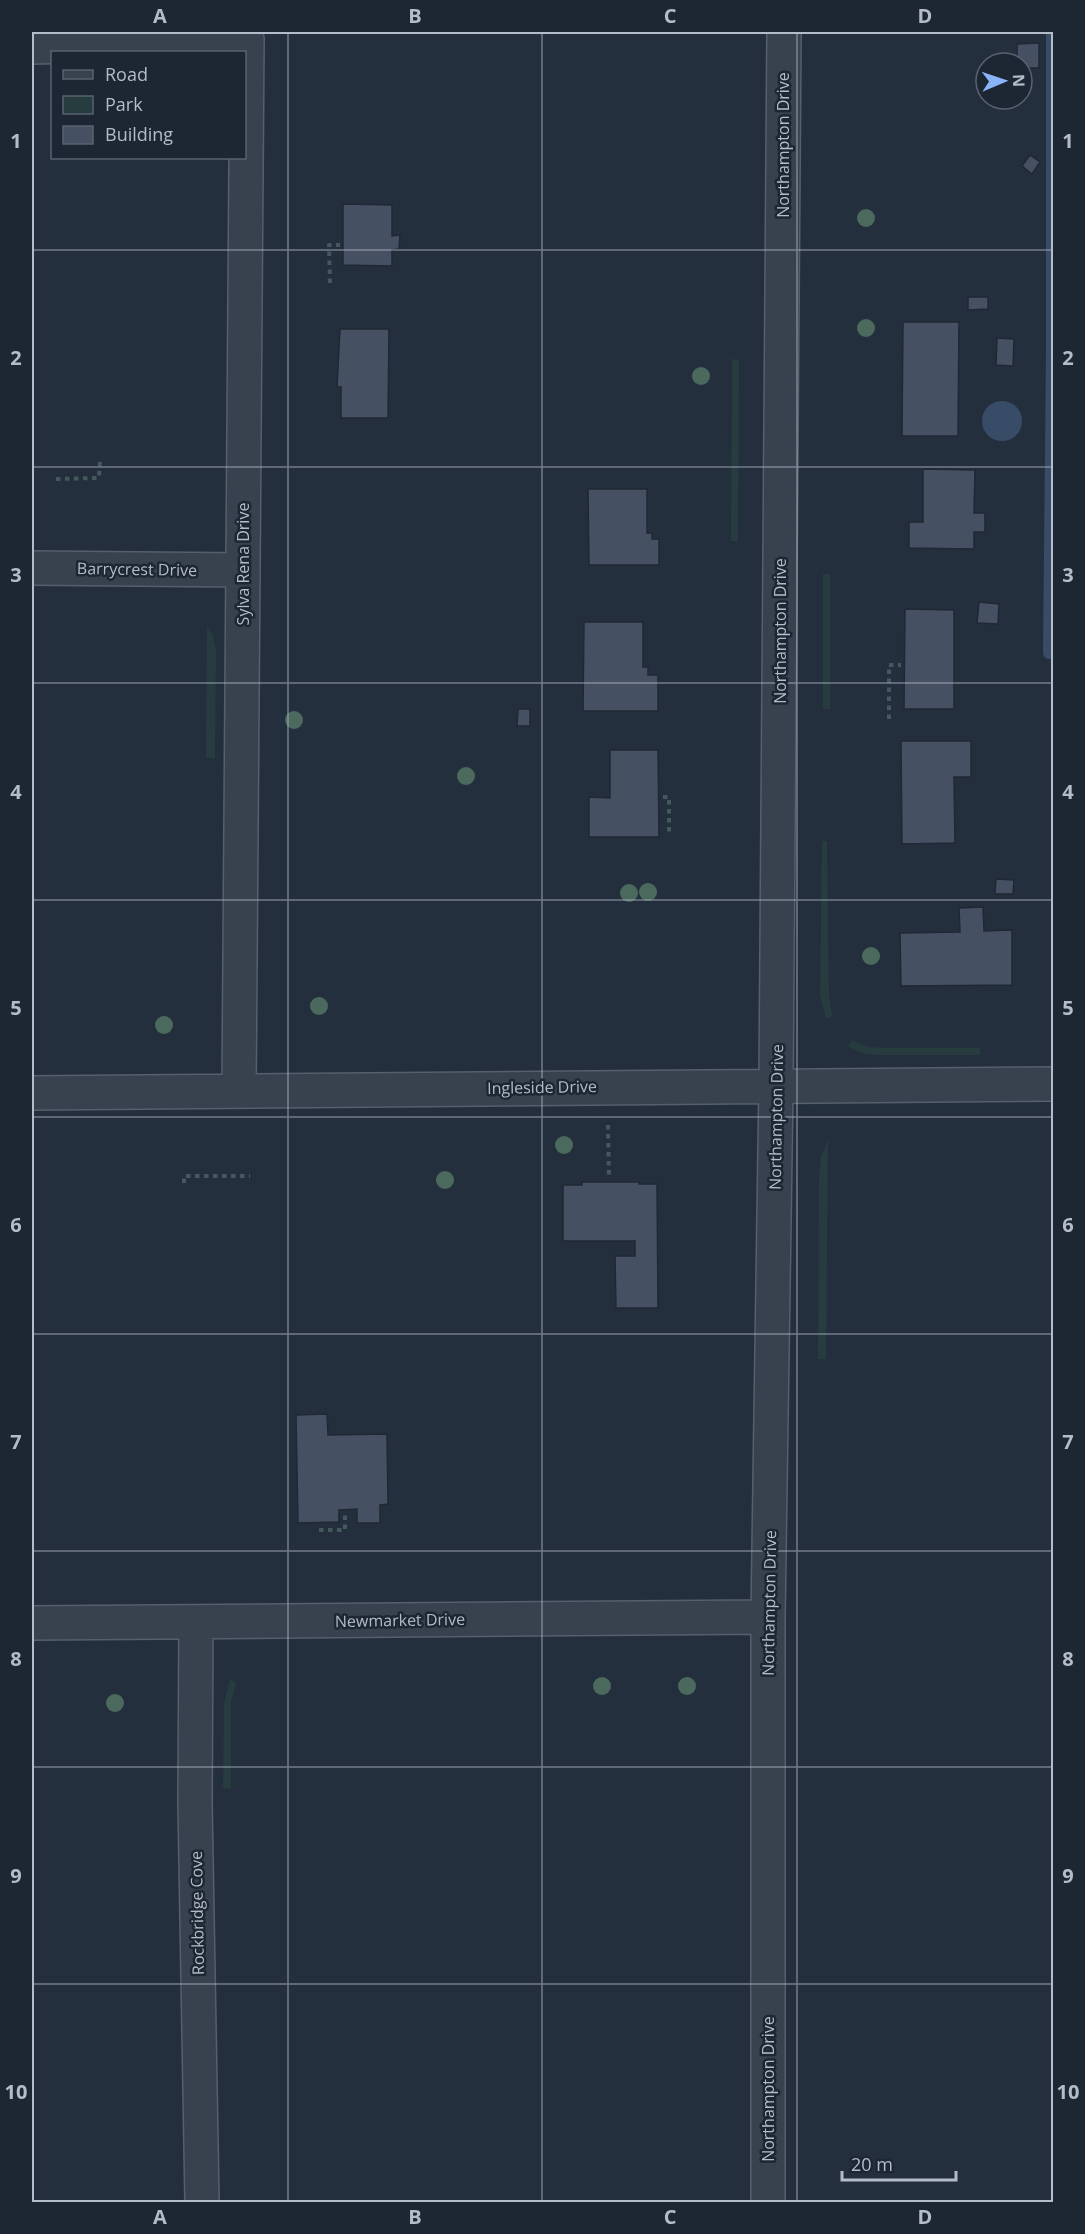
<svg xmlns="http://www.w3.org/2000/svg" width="1085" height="2234" viewBox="0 0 1085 2234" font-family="'Open Sans',sans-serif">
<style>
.green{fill:#263c3f}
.water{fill:#394c67}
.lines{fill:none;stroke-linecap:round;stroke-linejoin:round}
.stream{stroke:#394c67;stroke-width:12}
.building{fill:#455162;stroke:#1f2835;stroke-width:1.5}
.minor-casing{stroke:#565f6c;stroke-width:36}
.path{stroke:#44595c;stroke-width:4;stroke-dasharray:4.5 4.5;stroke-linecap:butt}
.minor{stroke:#38414e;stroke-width:33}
.tree{fill:#4b6a5d}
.grid{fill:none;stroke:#b4bcc9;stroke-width:1.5;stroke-opacity:0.55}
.labels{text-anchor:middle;stroke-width:5;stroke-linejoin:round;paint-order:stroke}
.street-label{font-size:16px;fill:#b4bcc9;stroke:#1d2633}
.neatline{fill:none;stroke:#b4bcc9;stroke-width:2}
.grid-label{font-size:20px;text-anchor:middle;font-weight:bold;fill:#b4bcc9}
</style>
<rect width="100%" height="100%" fill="#242f3e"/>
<path class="green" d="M 732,359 L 739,360 L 738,541 L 731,541 Z
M 823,574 L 830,574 L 830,709 L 823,709 Z
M 207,625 L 213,636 L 216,651 L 215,758 L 206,758 Z
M 822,841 L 827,841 L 829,996 L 832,1016 L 826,1019 L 820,995 Z
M 852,1040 L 868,1047 L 883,1048 L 980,1048 L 980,1055 L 875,1055 L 862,1053 L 848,1046 Z
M 828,1140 L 826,1359 L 818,1359 L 819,1175 L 821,1157 Z
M 230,1679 L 236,1683 L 231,1702 L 231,1789 L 223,1788 L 224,1704 Z"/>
<path class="water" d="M982 421a20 20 0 1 1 40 0a20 20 0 1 1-40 0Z"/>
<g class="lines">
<path class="stream" d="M 1049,653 L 1052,353 L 1052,32"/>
</g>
<path class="building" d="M 1039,43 L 1039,68 L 1022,68 L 1022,63 L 1017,63 L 1017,44 Z
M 1030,155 L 1040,162 L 1032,174 L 1022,166 Z
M 343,204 L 392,205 L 392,236 L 400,235 L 399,249 L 392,250 L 392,266 L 343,265 Z
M 968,297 L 988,297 L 988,309 L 968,310 Z
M 903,322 L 959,322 L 958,436 L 902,436 Z
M 340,329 L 389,329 L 388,418 L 341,418 L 341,387 L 337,387 Z
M 997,338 L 1014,339 L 1013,366 L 996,365 Z
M 923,469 L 975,470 L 974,513 L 985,513 L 985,532 L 974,532 L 974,549 L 909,548 L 909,522 L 923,522 Z
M 588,489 L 647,489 L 647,533 L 652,533 L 652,539 L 659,539 L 659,565 L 589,565 Z
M 979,602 L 999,604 L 998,624 L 977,623 Z
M 905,609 L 954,610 L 954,709 L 904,709 Z
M 584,622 L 643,622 L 643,667 L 648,667 L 648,675 L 658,675 L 658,711 L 583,711 Z
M 518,709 L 530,709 L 530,726 L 517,726 Z
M 901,741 L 971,741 L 971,777 L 954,777 L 955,843 L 902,844 Z
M 610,750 L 658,750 L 659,837 L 589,837 L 589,797 L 610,798 Z
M 996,879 L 1014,880 L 1013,894 L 995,894 Z
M 983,907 L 984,931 L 1012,930 L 1012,985 L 901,986 L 900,933 L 960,932 L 959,908 Z
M 582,1182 L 639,1182 L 639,1184 L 657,1184 L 658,1308 L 616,1308 L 615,1256 L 635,1256 L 635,1241 L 563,1241 L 563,1185 L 582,1185 Z
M 327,1414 L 328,1435 L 387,1434 L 388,1504 L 380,1505 L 380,1523 L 357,1523 L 357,1509 L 339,1510 L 339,1522 L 298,1523 L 296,1415 Z"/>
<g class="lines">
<g class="minor-casing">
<path id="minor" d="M 32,47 L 185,43 L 247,39 L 239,1090
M 32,568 L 243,570
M 32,1093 L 1054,1084
M 32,1623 L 768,1617
M 196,1623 L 195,1803 L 202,2202
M 768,2202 L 768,1617 L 776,1085 L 784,32"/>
</g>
<path class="path" d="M 330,283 L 329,245 L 340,245
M 56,479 L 97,478 L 99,477 L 100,461
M 889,719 L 889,665 L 901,665
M 663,797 L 669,797 L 669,836
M 608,1125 L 609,1179
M 184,1183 L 184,1176 L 250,1176
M 319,1530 L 345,1530 L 345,1512"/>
<use href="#minor" class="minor"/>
</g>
<g class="tree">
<circle cx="866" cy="218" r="9"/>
<circle cx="866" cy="328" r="9"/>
<circle cx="701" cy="376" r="9"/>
<circle cx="294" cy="720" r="9"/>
<circle cx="466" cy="776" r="9"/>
<circle cx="648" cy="892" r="9"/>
<circle cx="629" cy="893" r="9"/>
<circle cx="871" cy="956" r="9"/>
<circle cx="319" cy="1006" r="9"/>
<circle cx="164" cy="1025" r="9"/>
<circle cx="564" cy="1145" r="9"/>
<circle cx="445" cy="1180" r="9"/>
<circle cx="602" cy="1686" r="9"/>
<circle cx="687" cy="1686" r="9"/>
<circle cx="115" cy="1703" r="9"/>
</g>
<path class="grid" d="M 288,32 L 288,2202M 542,32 L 542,2202M 797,32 L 797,2202M 32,250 L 1054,250M 32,467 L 1054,467M 32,683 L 1054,683M 32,900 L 1054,900M 32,1117 L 1054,1117M 32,1334 L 1054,1334M 32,1551 L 1054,1551M 32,1767 L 1054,1767M 32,1984 L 1054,1984"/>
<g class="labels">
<g class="street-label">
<text transform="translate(783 145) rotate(-90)" y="6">Northampton Drive</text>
<text transform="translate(243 564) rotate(-90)" y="6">Sylva Rena Drive</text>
<text transform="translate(137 569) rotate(1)" y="6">Barrycrest Drive</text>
<text transform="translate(780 631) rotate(-90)" y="6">Northampton Drive</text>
<text transform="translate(542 1087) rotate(-1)" y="6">Ingleside Drive</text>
<text transform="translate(776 1117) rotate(-89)" y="6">Northampton Drive</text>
<text transform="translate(769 1603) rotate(-89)" y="6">Northampton Drive</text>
<text transform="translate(400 1620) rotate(-1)" y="6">Newmarket Drive</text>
<text transform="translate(197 1913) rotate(-91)" y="6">Rockbridge Cove</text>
<text transform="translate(768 2089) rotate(-90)" y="6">Northampton Drive</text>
</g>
</g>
<rect width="1085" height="2234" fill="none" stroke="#1d2633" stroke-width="66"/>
<rect x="51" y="51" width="195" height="108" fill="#1d2633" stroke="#59626f" stroke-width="1.5"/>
<rect x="63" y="70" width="30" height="9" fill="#38414e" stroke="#59626f" stroke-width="1.5"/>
<text x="105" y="81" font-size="18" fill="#b4bcc9">Road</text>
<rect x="63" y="96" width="30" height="18" fill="#263c3f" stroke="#59626f" stroke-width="1.5"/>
<text x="105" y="111" font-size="18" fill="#b4bcc9">Park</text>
<rect x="63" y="126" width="30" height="18" fill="#455162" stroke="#59626f" stroke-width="1.5"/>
<text x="105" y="141" font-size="18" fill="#b4bcc9">Building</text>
<g transform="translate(1004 81) rotate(88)"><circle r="28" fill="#1d2633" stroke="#59626f" stroke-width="1.5"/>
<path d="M0-4.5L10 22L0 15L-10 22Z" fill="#8ab4f8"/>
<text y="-9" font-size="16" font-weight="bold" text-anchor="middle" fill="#b4bcc9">N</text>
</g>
<path d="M842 2171v9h114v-9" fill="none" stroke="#b4bcc9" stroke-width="3"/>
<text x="851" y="2171" font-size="18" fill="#b4bcc9" stroke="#1d2633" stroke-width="4.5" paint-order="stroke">20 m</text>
<rect x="33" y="33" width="1019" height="2168" class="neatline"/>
<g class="grid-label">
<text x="160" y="23">A</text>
<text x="415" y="23">B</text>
<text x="670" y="23">C</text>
<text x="925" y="23">D</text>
<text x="16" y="148">1</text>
<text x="1068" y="148">1</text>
<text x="16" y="365">2</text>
<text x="1068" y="365">2</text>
<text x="16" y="582">3</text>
<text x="1068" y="582">3</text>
<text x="16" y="799">4</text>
<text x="1068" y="799">4</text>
<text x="16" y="1015">5</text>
<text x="1068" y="1015">5</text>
<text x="16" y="1232">6</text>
<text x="1068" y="1232">6</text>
<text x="16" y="1449">7</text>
<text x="1068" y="1449">7</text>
<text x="16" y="1666">8</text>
<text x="1068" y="1666">8</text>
<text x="16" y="1883">9</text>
<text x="1068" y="1883">9</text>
<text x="16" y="2099">10</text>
<text x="1068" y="2099">10</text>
<text x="160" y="2224">A</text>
<text x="415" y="2224">B</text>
<text x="670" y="2224">C</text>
<text x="925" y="2224">D</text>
</g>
</svg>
